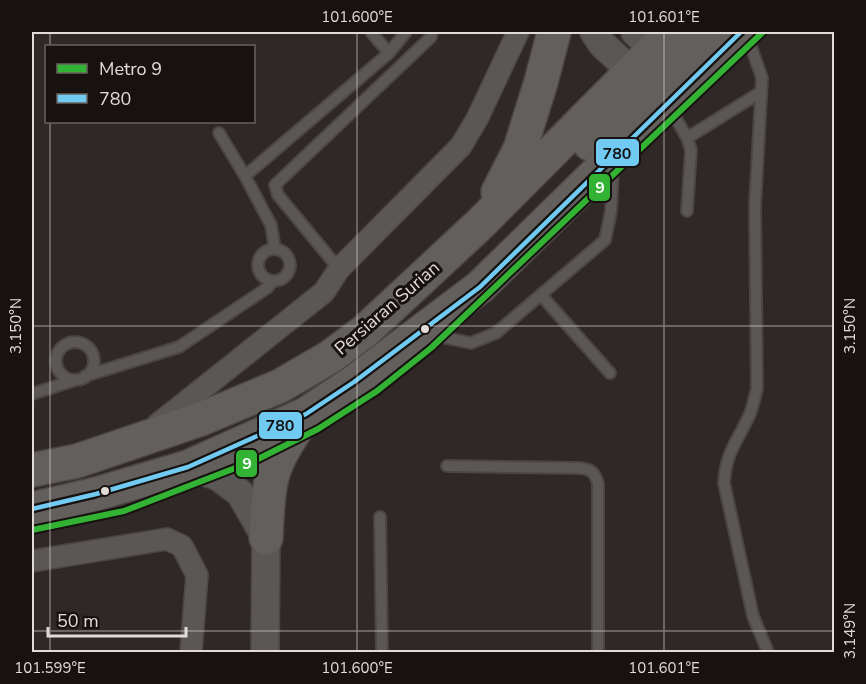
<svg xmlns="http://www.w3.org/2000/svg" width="866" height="684" viewBox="0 0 866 684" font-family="'Nunito Sans',sans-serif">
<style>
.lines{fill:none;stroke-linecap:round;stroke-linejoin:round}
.service-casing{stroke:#4b4543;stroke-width:14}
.minor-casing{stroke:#4b4543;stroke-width:24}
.tertiary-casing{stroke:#4b4543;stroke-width:30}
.primary-casing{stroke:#4b4543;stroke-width:36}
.service{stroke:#5a5756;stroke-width:10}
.minor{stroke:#5a5756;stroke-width:21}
.tertiary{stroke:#5a5756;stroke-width:27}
.primary{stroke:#635f5d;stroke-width:33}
.bus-1-casing{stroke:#17120f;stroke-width:9}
.bus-1{stroke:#71caf2;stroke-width:4.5}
.metro-1-casing{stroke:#17120f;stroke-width:10}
.metro-1{stroke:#33b333;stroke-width:6}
.ticks{fill:none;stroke:#e3dbd7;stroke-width:1.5;stroke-opacity:0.45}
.bus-dot{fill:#e3dbd7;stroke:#17120f;stroke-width:2}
.labels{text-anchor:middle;stroke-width:6;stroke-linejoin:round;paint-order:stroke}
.street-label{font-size:18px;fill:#e3dbd7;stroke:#17120f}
.line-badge{stroke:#17120f;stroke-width:2}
.badge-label{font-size:16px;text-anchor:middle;font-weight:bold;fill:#fff}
.pale-badge-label{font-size:16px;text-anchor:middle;font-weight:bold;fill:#111}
.neatline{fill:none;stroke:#e3dbd7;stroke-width:2}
.ticks-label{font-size:15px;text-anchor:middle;fill:#e3dbd7}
</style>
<rect width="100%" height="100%" fill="#2f2826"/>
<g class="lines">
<g class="service-casing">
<path id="service" d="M 371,32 L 389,53
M 746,32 L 762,78 L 755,206 L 757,389 C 754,398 753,408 749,416 C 737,442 726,452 724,483 L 753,616 L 768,652
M 669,106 L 687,138 L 691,150 L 687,211
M 219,133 L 245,176
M 687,138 L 761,92
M258 265a16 16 0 1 1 32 0a16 16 0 1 1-32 0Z
M 275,249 L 271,225 L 245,176 L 389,53 L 406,32
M 339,269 L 278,195 L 275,185 L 431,37 L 432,32
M 541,295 L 610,373
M 427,334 L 471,343 L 496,333 L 605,240 L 611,211 L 613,169
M56 361a19 19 0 1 1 38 0a19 19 0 1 1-38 0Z
M 85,376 L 179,347 L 267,288 L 272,282
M 32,394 L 75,380
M 447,466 L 579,468 C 591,469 595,472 598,484 L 598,652
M 380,517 L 382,652"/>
</g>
<g class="minor-casing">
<path id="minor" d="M 157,425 L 324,292 L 339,269 L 461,146 L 477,119 L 518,32
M 32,561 L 167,539 L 182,546 L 197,575 L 191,652"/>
</g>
<g class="tertiary-casing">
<path id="tertiary" d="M 594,32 L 602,44 L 646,85
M 635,32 L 669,63
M 188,467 L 217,476 L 240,493 L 266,538 L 265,652"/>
</g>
<g class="primary-casing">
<path id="primary" d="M 590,144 L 707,32
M 498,192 L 520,149 L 541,82 L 554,32
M 32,470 L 77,461 L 201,419 L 280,386 L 330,357 L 365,331 L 481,223 L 671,32
M 32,509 L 96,494 L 188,467 L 306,414 L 354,382 L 480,287 L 741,32
M 266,538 C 267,518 267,497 272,477 C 278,454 293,434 306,414"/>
</g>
<use href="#service" class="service"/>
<use href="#minor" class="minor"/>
<use href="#tertiary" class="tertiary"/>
<use href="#primary" class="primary"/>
<g class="bus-1-casing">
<path id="bus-1" d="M 32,509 L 96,494 L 188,467 L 306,414 L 354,382 L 480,287 L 741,32"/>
</g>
<use href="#bus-1" class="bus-1"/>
<g class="metro-1-casing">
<path id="metro-1" d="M 32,530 L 124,511 L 256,460 L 318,429 L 377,391 L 431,348 L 763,32"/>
</g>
<use href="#metro-1" class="metro-1"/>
</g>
<path class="ticks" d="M 50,32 L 50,46M 357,32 L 357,652M 664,32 L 664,652M 50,122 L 50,652M 32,326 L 834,326M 32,631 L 834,631"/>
<g class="bus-dot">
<circle cx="425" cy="329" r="5"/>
<circle cx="105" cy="491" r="5"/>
</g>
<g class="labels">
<g class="street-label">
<text transform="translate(387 308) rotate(-41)" y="6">Persiaran Surian</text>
</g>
</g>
<g class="line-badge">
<rect x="595" y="138" width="45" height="29" rx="6" fill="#71caf2"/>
<rect x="588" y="173" width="23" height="29" rx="6" fill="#33b333"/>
<rect x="258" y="411" width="45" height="29" rx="6" fill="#71caf2"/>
<rect x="235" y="449" width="23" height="29" rx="6" fill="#33b333"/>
</g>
<g class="badge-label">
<text x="600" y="193">9</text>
<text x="247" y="469">9</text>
</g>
<g class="pale-badge-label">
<text x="617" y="159">780</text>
<text x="280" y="431">780</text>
</g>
<rect width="866" height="684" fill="none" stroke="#17120f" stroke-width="66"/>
<rect x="45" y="45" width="210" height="78" fill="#17120f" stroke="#69625f" stroke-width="1.5"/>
<rect x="57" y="64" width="30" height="9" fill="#33b333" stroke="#69625f" stroke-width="1.5"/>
<text x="99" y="75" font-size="18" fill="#e3dbd7">Metro 9</text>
<rect x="57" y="94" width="30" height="9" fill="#71caf2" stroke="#69625f" stroke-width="1.5"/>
<text x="99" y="105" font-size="18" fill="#e3dbd7">780</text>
<path d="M48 627v9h138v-9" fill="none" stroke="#e3dbd7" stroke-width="3"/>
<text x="57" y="627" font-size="18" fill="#e3dbd7" stroke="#17120f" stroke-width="4.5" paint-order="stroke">50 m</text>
<rect x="33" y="33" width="800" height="618" class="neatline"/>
<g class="ticks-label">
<text x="357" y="22">101.600°E</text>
<text x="664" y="22">101.601°E</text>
<text transform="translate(16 326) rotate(-90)" y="5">3.150°N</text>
<text transform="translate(850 326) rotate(-90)" y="5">3.150°N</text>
<text transform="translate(850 631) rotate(-90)" y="5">3.149°N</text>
<text x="50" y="673">101.599°E</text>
<text x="357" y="673">101.600°E</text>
<text x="664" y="673">101.601°E</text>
</g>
</svg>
